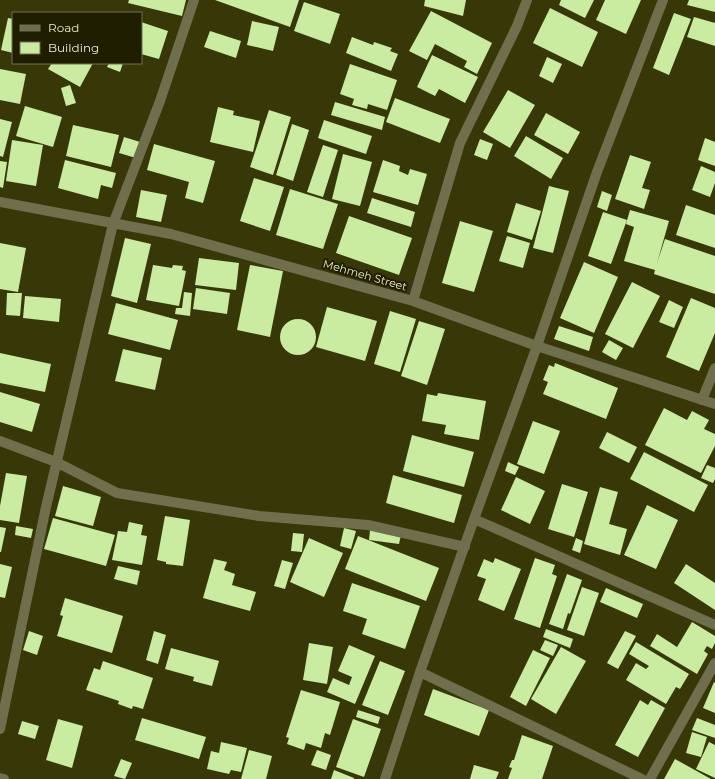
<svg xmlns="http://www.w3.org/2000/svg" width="715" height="779" viewBox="0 0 715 779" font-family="Montserrat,sans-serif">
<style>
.building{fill:#c9eca0}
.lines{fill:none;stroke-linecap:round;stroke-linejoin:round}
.street{stroke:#6f6f4e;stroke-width:10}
.labels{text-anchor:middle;stroke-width:4;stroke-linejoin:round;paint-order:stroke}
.street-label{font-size:11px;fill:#ecedc4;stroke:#1f1e00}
</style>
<rect width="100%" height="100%" fill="#383708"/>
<path class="building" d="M 129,0 L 186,0 L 182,16 L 128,3 Z
M 215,0 L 299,0 L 290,27 Z
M 425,0 L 466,0 L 463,16 L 424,6 Z
M 561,0 L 594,0 L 585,18 L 559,5 Z
M 605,0 L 641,0 L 626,34 L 596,20 Z
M 689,0 L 715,0 L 715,12 L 687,5 Z
M 304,2 L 340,14 L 330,44 L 294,31 Z
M 550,8 L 598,32 L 582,67 L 533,43 Z
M 431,11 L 492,43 L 477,74 L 464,67 L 467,61 L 435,44 L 427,60 L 409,51 Z
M 674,13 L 691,19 L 669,75 L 653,68 Z
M 694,17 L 715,23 L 715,46 L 687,37 Z
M 8,18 L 13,19 L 13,53 L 1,50 Z
M 252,21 L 279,27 L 273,51 L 247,45 Z
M 141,22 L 168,31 L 159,59 L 141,54 Z
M 210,31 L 241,41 L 236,58 L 204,47 Z
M 352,37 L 373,45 L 374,42 L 392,48 L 390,51 L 398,54 L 391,71 L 346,53 Z
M 432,55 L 478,77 L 465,103 L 439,89 L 435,96 L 417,87 Z
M 547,57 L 562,64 L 553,83 L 539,76 Z
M 52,63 L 93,63 L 80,87 L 48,69 Z
M 109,63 L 123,63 L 120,72 L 107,67 Z
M 350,64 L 397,80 L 387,110 L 368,104 L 367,109 L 352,105 L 354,99 L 340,94 Z
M 0,69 L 26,74 L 20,104 L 0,100 Z
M 70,85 L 76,103 L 66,106 L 61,88 Z
M 508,90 L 535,105 L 510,148 L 483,132 Z
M 395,98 L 450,119 L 440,143 L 386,122 Z
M 335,102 L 385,117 L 382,130 L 331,115 Z
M 25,106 L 62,117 L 53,147 L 16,136 Z
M 218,107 L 234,111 L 233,115 L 260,121 L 253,152 L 210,142 Z
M 269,110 L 291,117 L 273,175 L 250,167 Z
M 546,113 L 580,132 L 568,154 L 534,135 Z
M 0,119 L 12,122 L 3,157 L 0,156 Z
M 324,120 L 372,136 L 366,154 L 318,138 Z
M 292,124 L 309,130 L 293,181 L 276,175 Z
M 73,125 L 119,135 L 111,167 L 66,156 Z
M 526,136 L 563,158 L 551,179 L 514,156 Z
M 124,137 L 140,142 L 136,158 L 119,153 Z
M 705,138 L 715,142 L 715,166 L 698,160 Z
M 480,139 L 493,144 L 487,160 L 474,155 Z
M 12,140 L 43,145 L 36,186 L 6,181 Z
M 154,144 L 215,161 L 203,203 L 185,198 L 189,182 L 147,170 Z
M 323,145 L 338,150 L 323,197 L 307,192 Z
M 343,154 L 372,162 L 360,206 L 332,199 Z
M 630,155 L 651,162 L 642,188 L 650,190 L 644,209 L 615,199 Z
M 65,160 L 116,173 L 112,188 L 101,185 L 98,199 L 58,188 Z
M 383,160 L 400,166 L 399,171 L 408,175 L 410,169 L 427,174 L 418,205 L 373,192 Z
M 0,161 L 7,162 L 3,188 L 0,187 Z
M 701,166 L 715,172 L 715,183 L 710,197 L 692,190 Z
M 254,178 L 284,187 L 270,231 L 240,221 Z
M 549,186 L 569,191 L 553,253 L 533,248 Z
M 290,189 L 338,204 L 323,249 L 276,235 Z
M 141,190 L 167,195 L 161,222 L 136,217 Z
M 602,191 L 612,195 L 607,211 L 597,207 Z
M 372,198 L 415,212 L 411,227 L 367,213 Z
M 516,203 L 541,211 L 532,240 L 507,232 Z
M 686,205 L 715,215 L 715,248 L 676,235 Z
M 630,210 L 669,221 L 657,263 L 665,239 L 715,256 L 715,294 L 654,274 L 655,270 L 624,261 L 634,227 L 626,224 Z
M 603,212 L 627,220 L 611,264 L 588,256 Z
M 349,216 L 412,238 L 399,275 L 336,253 Z
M 460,221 L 493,231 L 474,292 L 442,283 Z
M 507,236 L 530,243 L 523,268 L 499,261 Z
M 125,238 L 151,244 L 137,303 L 111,296 Z
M 0,243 L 26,248 L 18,292 L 0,289 Z
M 199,258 L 239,263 L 236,290 L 195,285 Z
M 584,262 L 618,277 L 594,333 L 560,318 Z
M 153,265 L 172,268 L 173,265 L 183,266 L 182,270 L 186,271 L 179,306 L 146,300 Z
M 250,265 L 283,271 L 270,337 L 237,330 Z
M 632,282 L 660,296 L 633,348 L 605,334 Z
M 196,288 L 230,293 L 227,314 L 193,309 Z
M 184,292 L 192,293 L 190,316 L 175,314 L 176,308 L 182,308 Z
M 7,293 L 22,293 L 20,316 L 6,315 Z
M 25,296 L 61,299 L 59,322 L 23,318 Z
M 691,298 L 715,308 L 715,333 L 699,371 L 666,357 Z
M 669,300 L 683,307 L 674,328 L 659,322 Z
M 116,303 L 178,320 L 170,350 L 108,334 Z
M 327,307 L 377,321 L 365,361 L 316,347 Z
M 390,311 L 416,319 L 400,372 L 374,364 Z
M280 337a18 18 0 1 1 36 0a18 18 0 1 1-36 0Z
M 419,321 L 445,329 L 427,385 L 401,376 Z
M 559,326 L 593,337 L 589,351 L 554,339 Z
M 609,340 L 623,348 L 616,360 L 602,352 Z
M 123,349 L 162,358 L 155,390 L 115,381 Z
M 0,353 L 51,364 L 45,392 L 0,383 Z
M 555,363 L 618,388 L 606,419 L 543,394 L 548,382 L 543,380 L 549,365 L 554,367 Z
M 0,392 L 40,404 L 32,432 L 0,422 Z
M 438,393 L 486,401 L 479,440 L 444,434 L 446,425 L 422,421 L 427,394 L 437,396 Z
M 664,408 L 687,420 L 692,411 L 709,420 L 704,429 L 715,434 L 715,446 L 701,473 L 645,445 Z
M 533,421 L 560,431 L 544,474 L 517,464 Z
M 607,432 L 637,447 L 629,463 L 599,448 Z
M 412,435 L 474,452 L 464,487 L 403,471 Z
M 644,452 L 708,485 L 694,512 L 630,479 Z
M 508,462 L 519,467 L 515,475 L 505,471 Z
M 707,465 L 715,468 L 715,479 L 713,483 L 701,478 Z
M 6,473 L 27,476 L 19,523 L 0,520 L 0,506 Z
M 393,475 L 462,495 L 454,523 L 386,503 Z
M 516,477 L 545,491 L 530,524 L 501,510 Z
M 562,484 L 588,492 L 574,537 L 548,529 Z
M 63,486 L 101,497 L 93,526 L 55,516 Z
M 600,487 L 618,492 L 609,524 L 627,529 L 620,555 L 584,544 Z
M 647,505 L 678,520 L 656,569 L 624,555 Z
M 165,516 L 190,520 L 183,566 L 166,564 L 166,562 L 157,560 Z
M 53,518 L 115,535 L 106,566 L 44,549 Z
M 129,522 L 143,525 L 141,535 L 147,536 L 142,565 L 112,560 L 118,531 L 127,532 Z
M 16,526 L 33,529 L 31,538 L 15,535 Z
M 0,527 L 6,528 L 1,552 L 0,552 Z
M 344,528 L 356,531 L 351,549 L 340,546 Z
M 370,530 L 401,535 L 399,544 L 369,540 Z
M 293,533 L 304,534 L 302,552 L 291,551 Z
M 358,536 L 439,568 L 426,601 L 345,569 Z
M 309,538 L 343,553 L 324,597 L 290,582 Z
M 576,538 L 583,541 L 580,553 L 572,550 Z
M 495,558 L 521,569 L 504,611 L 478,600 L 486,579 L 477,576 L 484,559 L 493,563 Z
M 535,558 L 555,565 L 552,574 L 557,576 L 540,628 L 514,619 Z
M 214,559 L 227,562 L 224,570 L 235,574 L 232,585 L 256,592 L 250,611 L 203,598 Z
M 282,560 L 293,563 L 285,589 L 274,586 Z
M 0,564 L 12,567 L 5,598 L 0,597 Z
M 686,564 L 715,583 L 715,610 L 674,583 Z
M 118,566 L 140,571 L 137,585 L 114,579 Z
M 567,574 L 582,580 L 570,614 L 568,613 L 563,629 L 549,624 Z
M 352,583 L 420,606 L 405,649 L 362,634 L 367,619 L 343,611 Z
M 582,587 L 599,593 L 584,636 L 567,630 Z
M 606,588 L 643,604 L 637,618 L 600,602 Z
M 65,598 L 123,616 L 112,653 L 57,636 L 63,616 L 60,615 Z
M 692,622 L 715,636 L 715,643 L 712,649 L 707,646 L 704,651 L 708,654 L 697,674 L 650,646 L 657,634 L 677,647 Z
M 546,629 L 573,639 L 570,648 L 543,637 Z
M 29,631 L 43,636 L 37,655 L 23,650 Z
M 154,631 L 166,635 L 158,664 L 146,660 Z
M 625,631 L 636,636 L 618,669 L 607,663 Z
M 545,640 L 558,645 L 553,656 L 540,650 Z
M 636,642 L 689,674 L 680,689 L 676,687 L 666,704 L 626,680 L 636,663 L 646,669 L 649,666 L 629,654 Z
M 309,643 L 333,647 L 327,684 L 303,680 Z
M 349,645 L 375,656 L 355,704 L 327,692 L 333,678 L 349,685 L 352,677 L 338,671 Z
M 561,647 L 586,661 L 556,714 L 531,699 Z
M 171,648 L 219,661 L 212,686 L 193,681 L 194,677 L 165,669 Z
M 533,650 L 550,658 L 526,706 L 510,697 Z
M 103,661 L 153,678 L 143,709 L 133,706 L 132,709 L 118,704 L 119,701 L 86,690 L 94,668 L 100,670 Z
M 380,661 L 405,671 L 388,715 L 362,705 Z
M 714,682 L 715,683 L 715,713 L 703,708 Z
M 433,689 L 489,710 L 479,736 L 424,715 Z
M 301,690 L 340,702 L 330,735 L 325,733 L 321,748 L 306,743 L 304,750 L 287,744 L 289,738 L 286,737 Z
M 640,700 L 648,705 L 651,700 L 665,708 L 638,757 L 615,745 Z
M 358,710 L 380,717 L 378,724 L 356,717 Z
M 142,718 L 206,737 L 199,759 L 135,740 Z
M 697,718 L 715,725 L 715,738 L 692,730 Z
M 58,719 L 83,726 L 72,768 L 46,760 Z
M 353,719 L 381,729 L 364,777 L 336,767 Z
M 22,721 L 39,726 L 35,739 L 18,734 Z
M 692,732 L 707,737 L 701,757 L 686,753 Z
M 522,735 L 553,746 L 542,779 L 508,779 L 512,768 L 509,767 L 512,760 L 514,760 Z
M 221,742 L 247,748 L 241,772 L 231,770 L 229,774 L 207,769 L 211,751 L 219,753 Z
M 709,742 L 715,745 L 715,778 L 696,769 Z
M 249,750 L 272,756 L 266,779 L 241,779 Z
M 317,750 L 331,755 L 326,770 L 311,765 Z
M 121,759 L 132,763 L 125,779 L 114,776 Z
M 675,759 L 711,779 L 664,779 Z
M 474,765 L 499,772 L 496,779 L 470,779 Z
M 334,770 L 354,778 L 354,779 L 331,779 Z"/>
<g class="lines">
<path class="street" d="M 0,202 L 171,234 L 413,301 L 537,346 L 715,404
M 413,301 L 460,143 L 517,26 L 527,0
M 702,400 L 715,368
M 0,441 L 56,462 L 117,493 L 259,516 L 368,525 L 465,547
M 474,519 L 715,625
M 420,672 L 642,779
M 0,729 L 46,507 L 113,224 L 160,101 L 194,0
M 0,778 L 4,779
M 385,779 L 420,672 L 474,519 L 537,346 L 597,172 L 663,0
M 650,779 L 715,663"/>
</g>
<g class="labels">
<g class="street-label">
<text transform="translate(365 275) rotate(16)" y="4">Mehmeh Street</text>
</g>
</g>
<rect x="12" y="12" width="130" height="52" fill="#1f1e00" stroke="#71714e"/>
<rect x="20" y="25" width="20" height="6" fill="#6f6f4e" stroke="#71714e"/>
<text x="48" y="32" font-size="12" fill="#ecedc4">Road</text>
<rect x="20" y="42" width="20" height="12" fill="#c9eca0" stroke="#71714e"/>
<text x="48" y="52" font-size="12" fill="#ecedc4">Building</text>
</svg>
